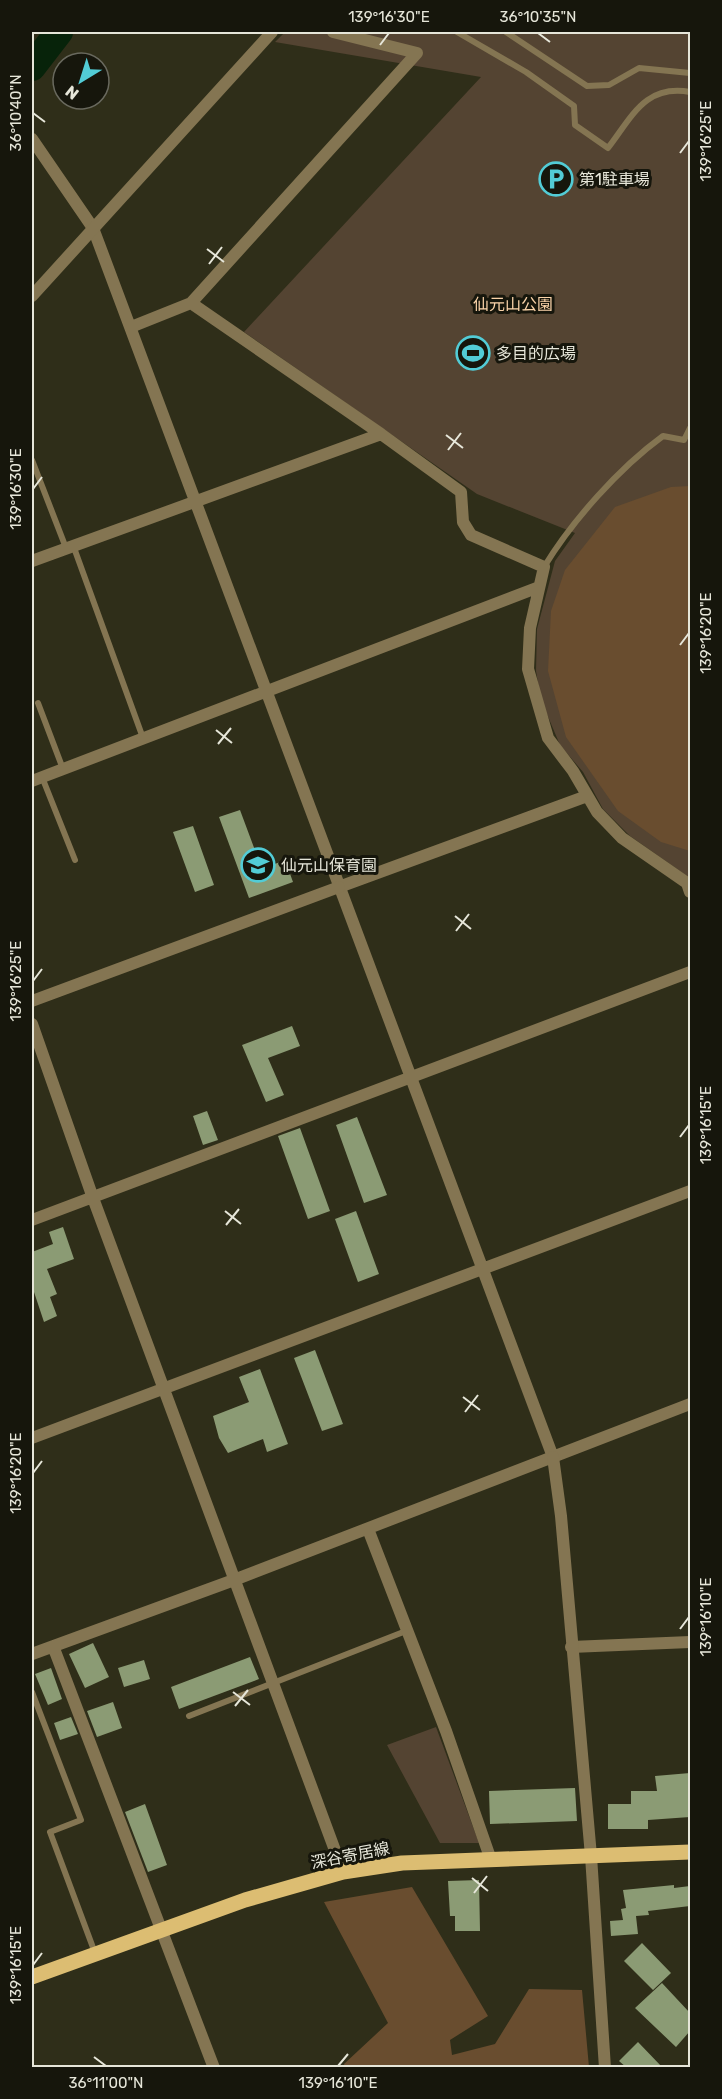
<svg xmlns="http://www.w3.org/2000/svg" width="722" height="2099" viewBox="0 0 722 2099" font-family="Rubik,'Noto Sans JP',sans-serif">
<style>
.green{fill:#544432}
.forest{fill:#694d2f}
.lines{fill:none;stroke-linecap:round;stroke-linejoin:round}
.river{stroke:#07230a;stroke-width:28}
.building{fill:#8b9b74}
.service{stroke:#847552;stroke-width:6}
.minor{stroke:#847552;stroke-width:12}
.tertiary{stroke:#847552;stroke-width:12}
.primary{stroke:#dcbd72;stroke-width:15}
.ticks{fill:none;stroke:#e6e6d9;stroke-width:2}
.labels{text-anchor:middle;stroke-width:6;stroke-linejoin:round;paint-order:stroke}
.poi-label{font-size:16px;fill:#e6e6d9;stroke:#16160c;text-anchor:start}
.park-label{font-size:16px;fill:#fad3a9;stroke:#16160c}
.street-label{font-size:16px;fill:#e6e6d9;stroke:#16160c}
.neatline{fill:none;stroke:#e6e6d9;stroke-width:2}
.ticks-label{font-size:15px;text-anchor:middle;fill:#e6e6d9}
</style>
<rect width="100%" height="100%" fill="#2f2e19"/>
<path class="green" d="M 285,32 L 690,32 L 690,878 L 630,836 L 603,809 L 583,772 L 560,745 L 541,700 L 536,671 L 537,629 L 555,561 L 575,533 L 477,494 L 244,332 L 481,77 L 275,42 Z
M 436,1727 L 479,1843 L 440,1843 L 387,1745 Z"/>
<path class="forest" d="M 690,486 L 690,851 L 661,842 L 618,811 L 566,737 L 548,671 L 551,611 L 565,570 L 615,507 L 671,487 Z
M 412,1887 L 488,2016 L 450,2040 L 452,2055 L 495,2044 L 529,1989 L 582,1990 L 589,2067 L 345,2067 L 344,2064 L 388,2023 L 324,1902 Z"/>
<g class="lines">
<path class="river" d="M 32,67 L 59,32"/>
</g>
<path class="building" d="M 240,810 L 262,869 L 285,860 L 293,882 L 249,898 L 219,817 Z
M 193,826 L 214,885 L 195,892 L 173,832 Z
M 292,1026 L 300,1046 L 268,1058 L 284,1095 L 266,1102 L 242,1045 Z
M 207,1111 L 218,1140 L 203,1145 L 193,1116 Z
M 357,1117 L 387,1195 L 364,1203 L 336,1125 Z
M 300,1128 L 330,1211 L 308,1219 L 278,1136 Z
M 356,1211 L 379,1274 L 358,1282 L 335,1219 Z
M 63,1227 L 74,1259 L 47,1269 L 57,1294 L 50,1297 L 57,1316 L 44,1322 L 32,1286 L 32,1252 L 53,1244 L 49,1232 Z
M 315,1350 L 343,1424 L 322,1431 L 294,1358 Z
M 260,1369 L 288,1444 L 267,1452 L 263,1439 L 228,1453 L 219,1438 L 213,1416 L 249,1402 L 239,1377 Z
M 93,1643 L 109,1677 L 85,1688 L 69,1654 Z
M 250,1657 L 259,1679 L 179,1709 L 171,1687 Z
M 144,1660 L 150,1679 L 124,1687 L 118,1668 Z
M 51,1668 L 62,1699 L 48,1705 L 35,1674 Z
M 113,1702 L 122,1728 L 97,1737 L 87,1711 Z
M 71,1717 L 78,1734 L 60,1740 L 54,1723 Z
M 690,1773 L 690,1817 L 648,1820 L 648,1829 L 608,1829 L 608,1804 L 631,1804 L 631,1791 L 657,1791 L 655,1776 Z
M 575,1788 L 577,1821 L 490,1824 L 489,1791 Z
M 145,1804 L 167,1865 L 148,1872 L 125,1812 Z
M 479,1880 L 480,1931 L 455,1931 L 455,1916 L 450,1916 L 448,1881 Z
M 674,1885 L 674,1888 L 690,1886 L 690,1906 L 648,1911 L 649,1915 L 636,1916 L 638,1934 L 611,1936 L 610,1921 L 623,1920 L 621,1909 L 626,1908 L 623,1890 Z
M 642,1943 L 671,1973 L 653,1990 L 624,1961 Z
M 662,1983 L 690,2013 L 690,2031 L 676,2047 L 635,2008 Z
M 638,2042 L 662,2067 L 626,2067 L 619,2061 Z"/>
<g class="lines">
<path class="service" d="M 457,32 L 526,72 L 574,106 L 575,125 L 608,148 C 632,117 645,84 690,92
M 506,32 L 587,86 L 609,85 L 639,68 L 690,73
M 32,460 L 66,548
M 73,545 L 143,738
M 544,567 C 572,521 619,468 663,436 L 684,440 L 690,428
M 38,703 L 63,769
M 42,777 L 75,860
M 32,1692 L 81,1820 L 50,1832 L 95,1953
M 189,1716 L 406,1631"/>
<path class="minor" d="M 32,139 L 93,228 L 553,1457
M 191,303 L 417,53 L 333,32
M 381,434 L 461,492 L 463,522 L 471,535 L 544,567 L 530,628 L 528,669 L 548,738 L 573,771 L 597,812 L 622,838 L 687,883 L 690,892
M 32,561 L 381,434 L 191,303 L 131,327
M 32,781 L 539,587
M 339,887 L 587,796
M 32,1024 L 93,1198 L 343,1872
M 32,1220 L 690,972
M 32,1438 L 690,1191
M 368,1529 L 446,1731 L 491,1860
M 53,1646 L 214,2068
M 571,1647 L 690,1642
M 32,1654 L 234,1580 L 690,1404"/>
<path class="tertiary" d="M 32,296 L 272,32
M 32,1001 L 339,887
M 553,1457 L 561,1516 L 591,1856 L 605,2068"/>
<path class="primary" d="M 32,1977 L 245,1900 L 343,1872 L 402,1863 L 690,1852"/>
</g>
<path class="ticks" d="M 538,33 L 550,42M 380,45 L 389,33M 33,113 L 45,122M 680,153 L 689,141M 207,249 L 224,262M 209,264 L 222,247M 446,435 L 463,448M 448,450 L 461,433M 33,489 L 42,477M 680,645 L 689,633M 216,730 L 232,743M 218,744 L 231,728M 455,916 L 471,929M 456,931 L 469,914M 33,981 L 42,969M 680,1137 L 689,1125M 225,1211 L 241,1224M 226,1225 L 239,1209M 463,1397 L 480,1410M 465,1412 L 478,1395M 33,1473 L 42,1461M 680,1629 L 689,1617M 233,1692 L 250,1705M 235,1706 L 248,1690M 472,1878 L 488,1891M 474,1893 L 487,1876M 33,1965 L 42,1953M 94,2057 L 106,2066M 338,2066 L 348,2054"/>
<defs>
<g id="parking-ring" transform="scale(1.725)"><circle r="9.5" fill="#16160c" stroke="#52ccd6" stroke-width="1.5"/><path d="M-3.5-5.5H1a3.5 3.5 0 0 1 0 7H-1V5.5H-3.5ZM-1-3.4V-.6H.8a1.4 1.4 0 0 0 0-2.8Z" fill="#52ccd6"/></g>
<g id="stadium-ring" transform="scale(1.725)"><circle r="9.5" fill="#16160c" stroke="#52ccd6" stroke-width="1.5"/><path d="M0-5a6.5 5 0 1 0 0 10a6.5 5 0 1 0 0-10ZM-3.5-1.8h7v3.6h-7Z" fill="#52ccd6"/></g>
<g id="school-ring" transform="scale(1.725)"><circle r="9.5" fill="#16160c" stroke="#52ccd6" stroke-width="1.5"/><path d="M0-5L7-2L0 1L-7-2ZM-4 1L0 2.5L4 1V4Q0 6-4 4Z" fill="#52ccd6"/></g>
</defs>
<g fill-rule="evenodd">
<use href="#parking-ring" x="556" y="179"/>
<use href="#stadium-ring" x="473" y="353"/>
<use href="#school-ring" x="258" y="865"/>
</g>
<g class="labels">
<g class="poi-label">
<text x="579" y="185">第1駐車場</text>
<text x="496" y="359">多目的広場</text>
<text x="281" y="871">仙元山保育園</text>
</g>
<g class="park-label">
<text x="513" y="310">仙元山公園</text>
</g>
<g class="street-label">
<text transform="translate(350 1855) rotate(-11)" y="6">深谷寄居線</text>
</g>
</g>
<rect width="722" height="2099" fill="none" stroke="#16160c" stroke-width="66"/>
<g transform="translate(81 81) rotate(218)"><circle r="28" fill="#16160c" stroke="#69695e" stroke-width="1.5"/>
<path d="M0-4.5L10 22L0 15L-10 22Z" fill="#52ccd6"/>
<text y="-9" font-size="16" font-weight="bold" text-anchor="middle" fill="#e6e6d9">N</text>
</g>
<rect x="33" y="33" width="656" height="2033" class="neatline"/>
<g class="ticks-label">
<text x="389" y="22">139°16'30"E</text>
<text x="538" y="22">36°10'35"N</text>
<text transform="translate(16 113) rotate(-90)" y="5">36°10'40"N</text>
<text transform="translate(706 141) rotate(-90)" y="5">139°16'25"E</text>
<text transform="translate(16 489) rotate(-90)" y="5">139°16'30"E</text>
<text transform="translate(706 633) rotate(-90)" y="5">139°16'20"E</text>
<text transform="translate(16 981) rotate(-90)" y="5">139°16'25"E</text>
<text transform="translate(706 1125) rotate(-90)" y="5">139°16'15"E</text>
<text transform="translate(16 1473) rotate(-90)" y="5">139°16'20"E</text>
<text transform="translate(706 1617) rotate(-90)" y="5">139°16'10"E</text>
<text transform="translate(16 1965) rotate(-90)" y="5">139°16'15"E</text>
<text x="106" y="2088">36°11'00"N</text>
<text x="338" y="2088">139°16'10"E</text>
</g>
</svg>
